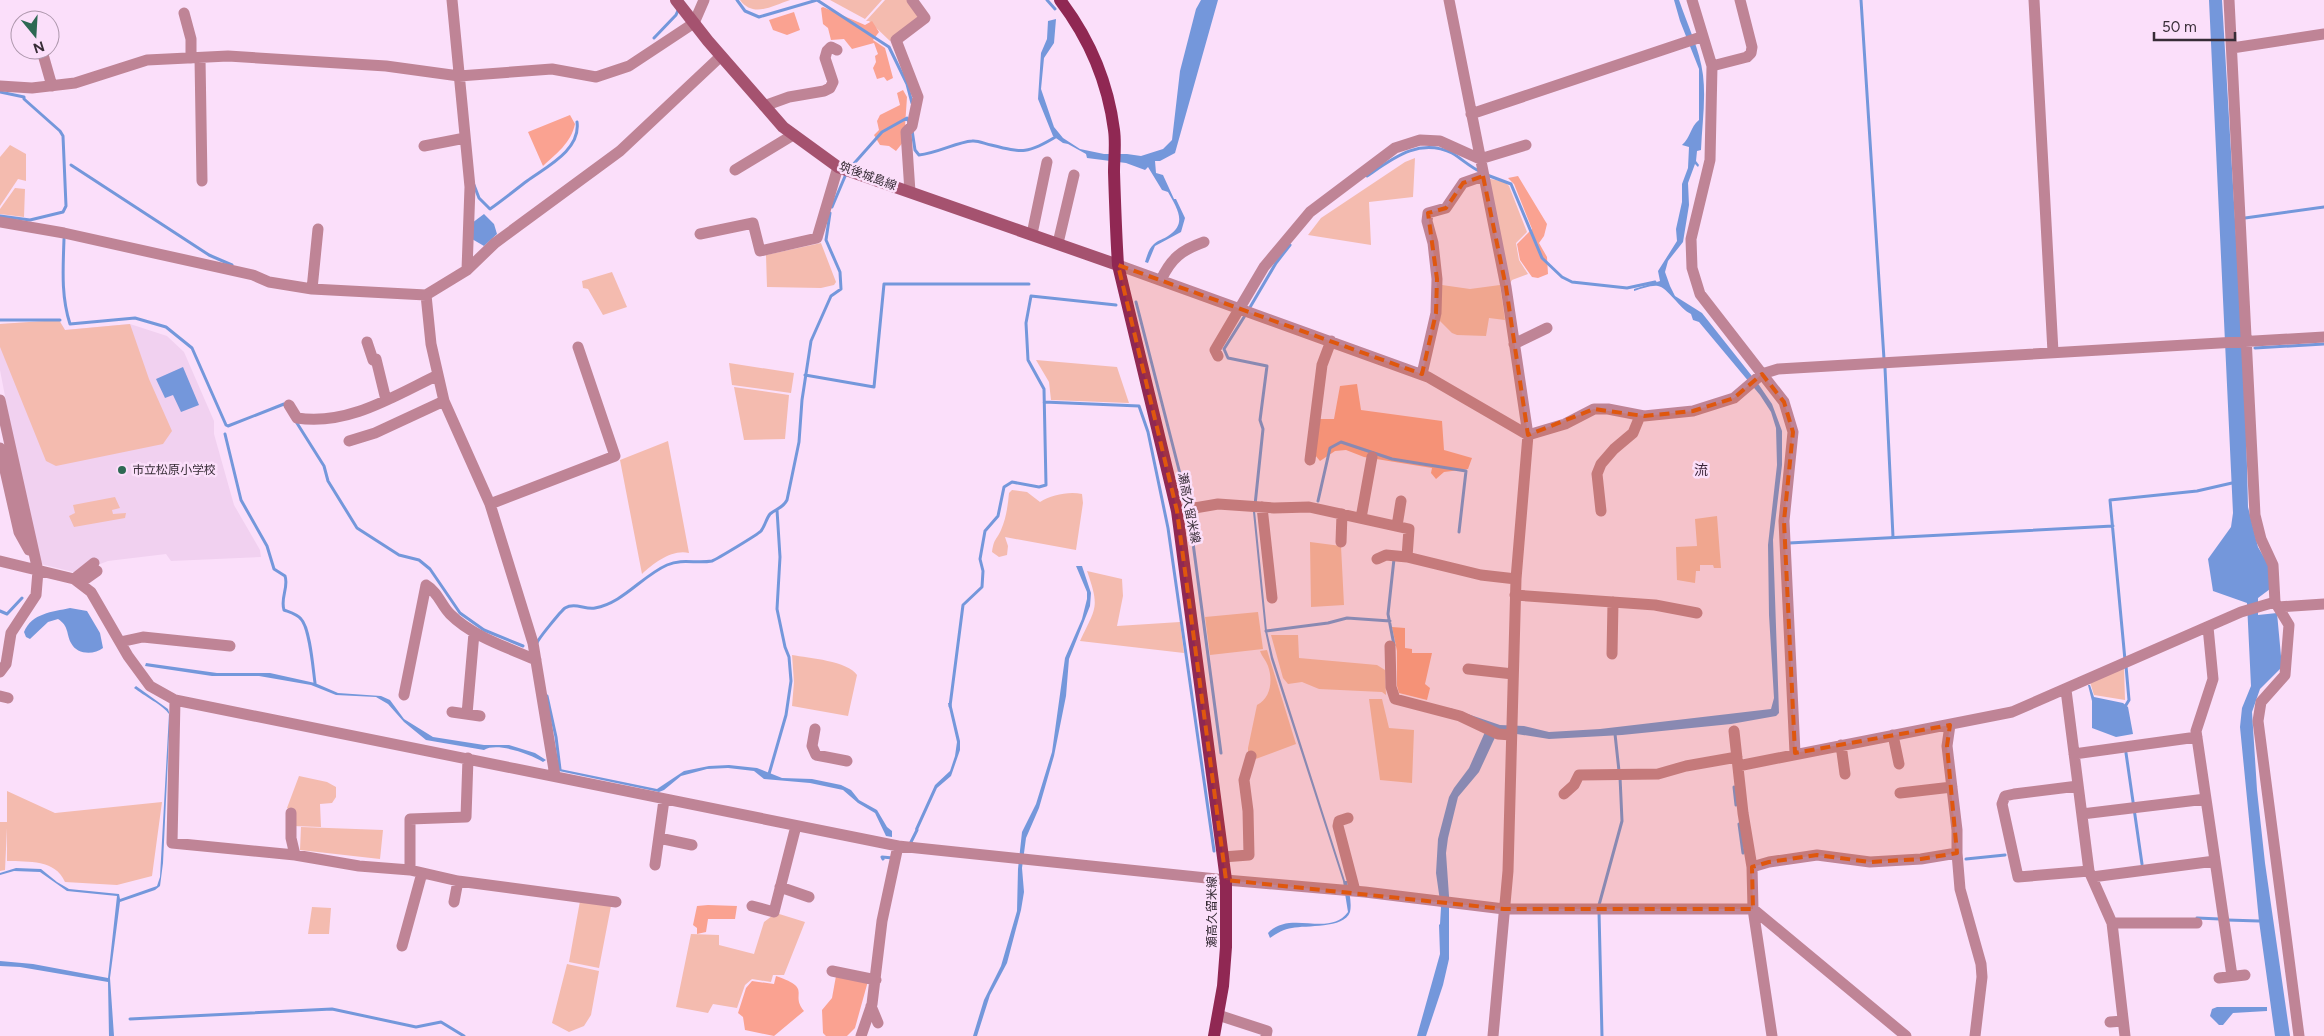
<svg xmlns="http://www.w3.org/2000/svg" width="2324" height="1036" viewBox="0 0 2324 1036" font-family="Figtree,'Noto Sans JP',sans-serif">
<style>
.built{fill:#f1d1f0}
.green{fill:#f4bbaf}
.forest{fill:#faa291}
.water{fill:#7497db}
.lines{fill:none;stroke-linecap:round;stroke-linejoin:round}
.stream{stroke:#7497db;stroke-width:3}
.street{stroke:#bf8496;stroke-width:11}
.secondary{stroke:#a5526f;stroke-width:12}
.primary{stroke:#902853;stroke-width:12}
.marked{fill:#df570e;fill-opacity:0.2;stroke:#df570e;stroke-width:4;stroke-dasharray:10 6;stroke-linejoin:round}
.poi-dot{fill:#2d6953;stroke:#fbdffa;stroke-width:2}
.labels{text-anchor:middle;stroke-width:5;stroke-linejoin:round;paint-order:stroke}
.street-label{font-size:12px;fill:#372c36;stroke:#fbdffa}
.poi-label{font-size:12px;fill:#372c36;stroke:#fbdffa;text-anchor:start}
.neighbourhood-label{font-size:14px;fill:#392438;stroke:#fbdffa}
</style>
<rect width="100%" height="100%" fill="#fbdffa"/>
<path class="built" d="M 59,320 L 65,330 L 130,324 L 167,336 L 184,352 L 214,421 L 214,434 L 234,505 L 260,550 L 261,557 L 171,561 L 166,554 L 108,561 L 77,573 L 37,563 L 0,370 L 0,324 Z"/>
<path class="green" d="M 740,0 L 790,0 C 772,6 753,18 740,0 Z
M 830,0 L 882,0 L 865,19 Z
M 885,0 L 910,0 L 922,17 L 890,41 L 869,21 L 866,21 Z
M 10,145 L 26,154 L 26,181 L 18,179 L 0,206 L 0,157 Z
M 1415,158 L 1413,197 L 1369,202 L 1371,245 L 1308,235 L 1321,218 L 1405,162 Z
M 1486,178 L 1505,182 L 1509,186 L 1527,232 L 1516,243 L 1519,260 L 1528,274 L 1512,280 L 1509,285 Z
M 15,188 L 25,189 L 24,217 L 0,214 L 0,209 Z
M 821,243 L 836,282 L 834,285 L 821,288 L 767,287 L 766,255 Z
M 612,272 L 627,307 L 603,315 L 588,289 L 583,288 L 582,281 Z
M 1442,285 L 1470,289 L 1500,285 L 1505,320 L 1489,318 L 1486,336 L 1457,335 L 1452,333 L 1438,319 Z
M 59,320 L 65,330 L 130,324 L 149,379 L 172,431 L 163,444 L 56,466 L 46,461 L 0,347 L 0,324 Z
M 1036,360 L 1117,367 L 1129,403 L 1051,400 L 1049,382 Z
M 729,363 L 794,373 L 791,393 L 732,385 Z
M 734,387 L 789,395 L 785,439 L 744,440 Z
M 668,441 L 689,553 C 672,549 654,563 642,574 L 620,460 Z
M 1012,490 L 1027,492 L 1040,502 C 1051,495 1069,491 1082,494 L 1083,503 L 1076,550 L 1005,537 L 1008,546 L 1007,555 L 999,557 L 992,552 C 994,538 996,541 1001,530 C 1006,519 1008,505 1009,493 Z
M 115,497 L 120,508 L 112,510 L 113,514 L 126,513 L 125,518 L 74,527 L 69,516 L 75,513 L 73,505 Z
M 1717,516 L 1721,568 L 1714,568 L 1713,565 L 1700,565 L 1700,571 L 1696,571 L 1695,583 L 1677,580 L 1676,547 L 1697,546 L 1695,519 Z
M 1310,542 L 1341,546 L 1344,605 L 1311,607 Z
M 1087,571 L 1122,579 L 1123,596 L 1117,626 L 1180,622 L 1184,653 L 1080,641 C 1096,607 1100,608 1087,571 Z
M 1258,612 L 1263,649 L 1210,655 L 1205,617 Z
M 1271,635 L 1298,635 L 1299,658 L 1377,665 L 1385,670 L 1386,695 L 1382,692 L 1319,689 L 1302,682 L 1288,684 L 1283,678 Z
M 1267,650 L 1296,744 L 1253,760 L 1248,755 L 1248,748 L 1257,705 C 1271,698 1273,680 1268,666 C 1266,660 1262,657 1260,651 Z
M 792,655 C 809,658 848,661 857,675 L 848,716 L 792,706 L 794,682 Z
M 2124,667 L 2125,700 L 2094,695 L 2090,682 Z
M 1382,699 L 1389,728 L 1414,730 L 1412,783 L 1380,780 L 1369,699 Z
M 299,776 L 327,782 L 336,787 L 336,797 L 332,803 L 320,804 L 321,827 L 293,826 L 294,812 L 287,808 Z
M 7,791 L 55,813 L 162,802 L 152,876 L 117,885 L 65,882 C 55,859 29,862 7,861 L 7,828 L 5,870 L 0,871 L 0,822 L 7,822 Z
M 301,827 L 383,830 L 380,859 L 300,850 Z
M 580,901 L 611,906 L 599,968 L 569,962 Z
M 312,907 L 331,908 L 329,934 L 308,934 Z
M 776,913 L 805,922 L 784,975 L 773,975 L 771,982 L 752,979 L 745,985 L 737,1008 L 713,1004 L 708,1013 L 676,1007 L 691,934 L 719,935 L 719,945 L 754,954 L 764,922 Z
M 567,964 L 599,971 L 591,1015 L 584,1026 L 569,1032 L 552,1023 Z"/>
<path class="forest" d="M 823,7 L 865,25 L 872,21 L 879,32 L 873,40 L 885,48 L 893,78 L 887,81 L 884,77 L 877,79 L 873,68 L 876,62 L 875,56 L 878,54 L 874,43 L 852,49 L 844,39 L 831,40 L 828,28 L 823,24 L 821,8 Z
M 794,12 L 800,30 L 787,35 L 773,30 L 769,20 Z
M 903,90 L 907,97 L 904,141 L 896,151 L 889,146 L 880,145 L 874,135 L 879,130 L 877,121 L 880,115 L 900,105 L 897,93 Z
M 570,115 L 575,124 C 571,143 556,154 543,166 L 528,132 Z
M 1518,176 L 1547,224 L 1544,236 L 1539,243 L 1547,257 L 1548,274 L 1538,278 L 1532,277 L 1520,260 L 1517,244 L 1532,229 L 1514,184 L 1508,178 Z
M 1357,384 L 1361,410 L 1442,421 L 1444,450 L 1472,458 L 1468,469 L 1444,472 L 1436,479 L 1431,473 L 1432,468 L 1364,457 L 1346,450 L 1335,451 L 1320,461 L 1315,455 L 1318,419 L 1334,419 L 1340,386 Z
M 1392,627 L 1405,628 L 1405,648 L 1412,649 L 1412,653 L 1432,653 L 1425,684 L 1430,688 L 1427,700 L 1399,693 L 1397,686 L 1397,651 Z
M 708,905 L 737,906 L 735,919 L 708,919 L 706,932 L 697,934 L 697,928 L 693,925 L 697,906 Z
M 776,976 C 814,989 789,993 804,1011 L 774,1036 L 745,1030 L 743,1017 L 738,1013 L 746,988 L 752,981 L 774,984 Z
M 836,976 L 868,981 L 855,1028 L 847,1036 L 826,1036 L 823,1033 L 822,1010 L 832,998 Z"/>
<path class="water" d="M 1201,0 L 1218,0 L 1175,153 L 1160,161 L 1155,161 L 1156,173 L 1163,175 L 1174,199 L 1176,199 L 1185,218 L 1181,232 L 1155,246 L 1148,263 L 1145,262 C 1147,256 1149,248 1154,244 C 1158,240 1164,239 1168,236 C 1188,224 1177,208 1168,192 L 1162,190 L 1148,167 L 1145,170 L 1126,163 L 1087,158 L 1086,154 L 1068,144 L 1063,143 L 1053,136 L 1038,99 L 1041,53 L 1047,39 L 1048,21 L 1056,19 L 1054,43 L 1044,58 L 1041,89 L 1054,127 L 1063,138 L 1080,149 L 1104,154 L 1127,154 L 1141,156 L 1163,149 L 1172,140 L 1180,71 L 1196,9 Z
M 1674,0 L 1679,0 C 1687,24 1700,50 1703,75 C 1706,100 1702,125 1701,150 L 1697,151 L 1696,161 L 1699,165 L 1698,167 L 1695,164 L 1688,183 L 1689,205 L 1683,242 L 1668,261 L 1665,272 L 1670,286 L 1675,296 L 1702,313 L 1759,385 L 1772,404 L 1782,431 L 1782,465 L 1773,540 L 1779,713 L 1776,716 L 1731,724 L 1622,735 L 1549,739 L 1498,731 L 1479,772 L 1458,797 L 1448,838 L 1446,853 L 1449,896 L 1449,959 L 1443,985 L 1426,1036 L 1417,1036 L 1440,954 L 1439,925 L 1440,924 L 1441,908 L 1436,873 L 1438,839 L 1449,797 L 1454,788 L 1469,768 L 1485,732 L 1450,708 L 1500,725 L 1524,726 L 1549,732 L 1600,729 L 1771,709 L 1774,698 L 1769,615 L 1768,545 L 1777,465 L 1776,428 L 1771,412 L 1760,395 L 1699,322 L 1693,320 L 1691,314 C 1680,309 1667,287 1658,286 C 1651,285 1641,289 1634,291 L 1634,289 L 1660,281 L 1658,271 L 1677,241 L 1676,229 L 1682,202 L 1682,184 L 1688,168 L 1689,147 L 1682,145 C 1691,137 1690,127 1699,120 L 1699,69 L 1680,21 Z
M 2209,0 L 2222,0 L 2245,388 L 2248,507 L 2258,547 L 2269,566 L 2270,589 L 2258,598 L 2258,615 L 2277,613 L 2282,667 L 2260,689 L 2252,712 L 2257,790 L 2265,863 L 2290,1036 L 2275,1036 L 2259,921 L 2240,727 L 2242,708 L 2251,686 L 2247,603 L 2213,591 L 2208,559 L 2231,527 L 2233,513 Z
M 484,214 L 494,224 L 497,234 L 484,246 L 472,239 L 472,223 Z
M 183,367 L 199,405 L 181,412 L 173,395 L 165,398 L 156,379 Z
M 1255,511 L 1267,631 L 1273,657 L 1345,881 L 1347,881 C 1349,891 1352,903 1350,912 C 1344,929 1306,925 1292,928 C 1284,929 1277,933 1270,938 L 1268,933 C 1290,909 1329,938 1348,912 L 1343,881 L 1271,659 L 1265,631 L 1253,512 Z
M 1076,566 L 1082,566 L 1091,593 L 1090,606 L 1069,659 L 1066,696 L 1054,756 L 1039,808 L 1026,838 L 1022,868 L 1024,892 L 1021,910 L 1007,963 L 990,995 L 977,1036 L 973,1036 L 984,1000 L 1001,966 L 1017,911 L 1018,869 L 1022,832 L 1036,804 L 1052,752 L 1065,658 L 1082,619 L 1087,599 L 1087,592 Z
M 70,608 L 87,611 L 100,633 L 103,648 C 94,655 77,655 71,643 C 66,633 69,626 58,619 L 48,622 L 30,639 L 26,637 L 24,632 C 32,613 52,612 70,608 Z
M 146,663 L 217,673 L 270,673 L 315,683 L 338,693 L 381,696 L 390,700 L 404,719 L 433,737 L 484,745 L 509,745 L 535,753 L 546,760 L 543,762 C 531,754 497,742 484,750 L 426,740 L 404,722 L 388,704 L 376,697 L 336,695 L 311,685 L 259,676 L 212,676 L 145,666 Z
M 2088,685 L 2090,685 L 2094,697 L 2123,703 L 2128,707 L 2133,734 L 2116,737 L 2092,728 L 2092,701 Z
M 136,686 L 168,709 L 170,715 L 163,863 L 160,886 L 155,890 L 120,902 L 110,978 L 114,1036 L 109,1036 L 108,982 L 20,967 L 0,966 L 0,961 L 33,964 L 108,978 L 117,896 L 67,891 L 40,872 L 14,871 L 0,875 L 0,873 L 16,868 L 41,869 L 57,882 L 69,889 L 119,894 L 120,899 L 157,886 L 160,877 L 169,714 C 164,706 143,695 134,688 Z
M 948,703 L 951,703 L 960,741 L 960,750 L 951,776 L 937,788 L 917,832 L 915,829 L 935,785 L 950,771 L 955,756 L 957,742 Z
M 729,765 L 757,768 L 782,778 L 812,779 L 841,785 L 851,790 L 859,800 L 877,810 L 887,827 L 892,831 L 892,837 L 886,836 L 875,813 L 858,803 L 843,790 L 810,783 L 764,779 L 754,771 L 728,768 L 707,769 L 681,776 L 664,790 L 659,792 L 559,771 L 560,769 L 657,789 L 684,771 L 709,766 Z
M 2217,1007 L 2267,1007 L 2267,1011 L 2233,1013 L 2223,1025 L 2219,1025 L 2210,1016 L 2212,1009 Z"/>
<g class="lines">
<path class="stream" d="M 737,0 L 745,11 L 759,17 L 817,0
M 817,0 L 889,47 L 907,84 L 912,103
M 1047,0 L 1055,9
M 1861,0 L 1884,359
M 654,38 L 676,15 L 679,8
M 0,92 L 24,97 L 24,99 L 60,131 L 63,136 L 66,206 L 63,212 L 30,220 L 0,216
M 912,130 L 915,150 L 919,155 C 938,153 957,142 972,141 C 978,140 985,144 991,145 C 1023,153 1028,154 1057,136
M 71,165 L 209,255 L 232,265
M 850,168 L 882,132 L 907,118 L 909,122
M 1487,175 L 1511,184 L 1542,258 L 1562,277 L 1572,282 L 1627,288 L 1655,282
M 1367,176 C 1392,159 1419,137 1452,153 C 1462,159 1470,167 1481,172
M 474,185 L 479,198 L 490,209 C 503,200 515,190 527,181 C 546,167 581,150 577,122
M 832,207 L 846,174
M 2245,218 L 2324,207
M 64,239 C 63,269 61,296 70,324 L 135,318 L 166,327 L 192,348 L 226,425 L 228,426 L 284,404 L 286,407
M 1136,302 L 1188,505
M 1249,309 L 1276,263 L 1290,245
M 1246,314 L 1224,349 L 1228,358 L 1267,366 L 1260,420 L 1263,429 L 1255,505
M 0,320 L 60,320
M 2255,348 L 2324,344
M 1885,368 L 1893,537
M 805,375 L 874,387 L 884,284 L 1029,284
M 1044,402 L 1139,406 L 1148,432 L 1168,528 L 1214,851
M 295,420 L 324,466 L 328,481 L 357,528 L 399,555 L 419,560 L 430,569 L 460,613 L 484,630 L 523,646
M 225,434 L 241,500 L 267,546 L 274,569 L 285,576 C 289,587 280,598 284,610 C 289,612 297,614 301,619 C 310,628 313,669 315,683
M 1318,501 L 1330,448 L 1341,442 L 1392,459 L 1466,471 L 1459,532
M 1189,513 L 1221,753
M 1789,543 L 2113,526
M 0,611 L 7,614 L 22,598
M 1266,631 L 1328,623 L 1347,618 L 1390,621
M 537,643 C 538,639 561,611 565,608 C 575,602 585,610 595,608 C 623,603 642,576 667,565 C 683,558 696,564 712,561 C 717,559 757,535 761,531 C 765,526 766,519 770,514 C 776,509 783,508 787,500 L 799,442 L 802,400 L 811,341 L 831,296 L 841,289 L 840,272 L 826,240 L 830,213
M 1394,645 L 1388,614 L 1394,559
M 2125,660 L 2110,500 L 2197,491 L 2232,483
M 2126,666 L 2129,700 L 2126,705
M 547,696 L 556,737 L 560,769
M 950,706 L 963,605 L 982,587 L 983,571 L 980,559 L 985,531 L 998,516 L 1004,487 L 1012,482 L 1039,487 L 1046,485 L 1044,389 L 1028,360 L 1026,323 L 1031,296 L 1116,305
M 1615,734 L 1619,771
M 2126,753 L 2142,864
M 769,774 L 786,715 L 791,681 L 789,657 L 785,647 L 777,609 L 780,557 L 777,510
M 1734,787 L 1736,805
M 1739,824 L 1743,853
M 910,844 L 917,830
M 883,859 L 882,857 L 893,858
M 1966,859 L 2005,855
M 1599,905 L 1622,821 L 1620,777
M 1599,912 L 1602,1036
M 2197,918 L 2220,919
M 2227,920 L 2259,921
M 130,1019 L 332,1009 L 416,1027 L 441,1022 L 464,1036"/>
<path class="street" d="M 452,0 L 470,187 L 467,270
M 1449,0 L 1506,287 L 1528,435 L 1516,579 L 1508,871 L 1493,1036
M 1692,0 L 1712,66 L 1710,160 L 1691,239 L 1692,268 L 1700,294 L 1784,402 L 1793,432 L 1784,521 L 1795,753
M 2034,0 L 2053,352
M 2229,0 L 2255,515 L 2261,539 L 2273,565 L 2275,602 L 2289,625 L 2285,675 L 2261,702 L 2258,721 L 2299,1036
M 184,13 L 191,39 L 191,58
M 2232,48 L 2324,34
M 42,51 L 52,86
M 200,58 L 202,181
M 1712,66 L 1747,57 L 1751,53 L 1752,47 L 1740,0
M 0,86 L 32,88 L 75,83 L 147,60 L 228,56 L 386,66 L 459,76 L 552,69 L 596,77 L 629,66 L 694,23 L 704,0
M 764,106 L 789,97 L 824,91 L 830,88 L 833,82 L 825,58 L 827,51 L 831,47 L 837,50
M 1471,114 L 1701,37
M 424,146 L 465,138
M 735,170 L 793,135
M 910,192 L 906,132 L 912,126 L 918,97 L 896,40 L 925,18 L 912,0
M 0,222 L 64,233 L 253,275 L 269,282 L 312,289 L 426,295 L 467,270 L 495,243 L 620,151 L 721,56
M 700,234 L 753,223 L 760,251 L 817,238 L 838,167
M 1032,234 L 1047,162
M 1058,243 L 1074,175
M 1118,265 L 1428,377 L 1528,435 L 1565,424 L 1594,409 L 1608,409 L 1644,416 L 1693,411 L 1734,398 L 1762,374 L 1778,369 L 2324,337
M 1161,280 C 1171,258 1182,250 1204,242
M 312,289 L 318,229
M 426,295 L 431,344 L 444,401 L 490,504 L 533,643 L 555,776
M 367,342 L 373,360 L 376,359 L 386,400
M 1514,344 L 1547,328
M 1218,356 L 1215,350 L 1264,267 L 1310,212 L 1395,148 L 1420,140 L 1440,141 L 1480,159 L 1526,145
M 1422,374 L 1436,313 L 1437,279 L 1433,243 L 1427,221 L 1428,213 L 1446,208 L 1463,183 L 1483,176
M 0,400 L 38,571 L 36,595 L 11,633 L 6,664 L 0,672
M 289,405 L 297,418 C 348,426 394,396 438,375
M 349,441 L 375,433 L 444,401
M 0,448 L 19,532 L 29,550
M 1310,460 L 1322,365 L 1331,341
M 490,504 L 615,456 L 578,347
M 1262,507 L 1272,598
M 1177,511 L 1218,504 L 1274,508 L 1309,507 L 1409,529 L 1407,557 L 1481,575 L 1516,579
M 1601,511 L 1597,474 L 1601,464 L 1614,449 L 1633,433 L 1640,416
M 1361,518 L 1372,457
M 1397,526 L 1401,501
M 1341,542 L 1342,514
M 1377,559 L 1386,555 L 1407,557
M 0,561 L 74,579 L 91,592 L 128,656 L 150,686 L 175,700 L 898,846 L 1226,880 L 1365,892 L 1504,909 L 1753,909 L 1906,1036
M 74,579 L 94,563
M 80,583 L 97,571
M 1515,595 L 1655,605 L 1697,613
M 2278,607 L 2324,604
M 2208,627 L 2213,679 L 2196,731 L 2232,976
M 120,642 L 143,637 L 230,646
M 1390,646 L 1391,687 L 1395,699 L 1460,716 L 1498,734 L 1511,735
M 1612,654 L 1613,602
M 1468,669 L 1513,674
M 2066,690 L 2089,871 L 2112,923 L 2125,1036
M 404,695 L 426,585 C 438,592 441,605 450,614 C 473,637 507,647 536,660
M 0,696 L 8,698
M 175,700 L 172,843 L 295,855 L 359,866 L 410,870 L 458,881 L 616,902
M 452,712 L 480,716
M 467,714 L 474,633
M 1950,725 L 1947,746 L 1957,830 L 1957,853 L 1960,889 L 1981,964 L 1982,977 L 1975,1036
M 815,729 L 812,746 L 816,755 L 847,761
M 1734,731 L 1743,813 L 1752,867 L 1753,909 L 1772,1036
M 1893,735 L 1899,764
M 1841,745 L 1845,774
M 2074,754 L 2197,737
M 1738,766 L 2012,712 L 2241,612 L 2275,602
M 2078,786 L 2014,794 L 2005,796 L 2002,804 L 2018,877 L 2089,871
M 1900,793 L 1952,787
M 1564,794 L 1574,785 L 1579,775 L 1658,774 L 1686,766 L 1737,757
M 291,813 L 291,838 L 295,855
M 2082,814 L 2206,799
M 1348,818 L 1339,821 L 1338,826 L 1355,891
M 659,838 L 692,845
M 1223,857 L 1249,855 L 1248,811 L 1244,780 L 1251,756
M 655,865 L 664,800
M 1752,867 L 1769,862 L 1817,855 L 1870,862 L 1921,859 L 1957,853
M 410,870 L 410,819 L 466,817 L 468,758
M 2092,877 L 2215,861
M 780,887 L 809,897
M 454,902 L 458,881
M 752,906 L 774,912 L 796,826
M 2112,923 L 2197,923
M 402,946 L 422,873
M 832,971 L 876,980
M 2219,978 L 2245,975
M 871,1006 L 878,1023
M 1218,1015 L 1267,1031 L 1266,1036
M 2110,1022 L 2123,1021
M 861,1036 L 872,1004 L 882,921 L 898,846"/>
<path class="secondary" d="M 676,0 L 708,41 L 783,127 L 838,167 L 1118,265"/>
<path class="primary" d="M 1060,0 C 1089,38 1108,83 1114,130 C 1116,144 1114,159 1114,172 C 1115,203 1116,234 1118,265 L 1177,511 L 1226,880 L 1226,947 L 1223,986 L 1214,1036"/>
</g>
<path class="marked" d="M 1483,176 L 1506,287 L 1528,435 L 1594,409 L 1644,416 L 1693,411 L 1734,398 L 1762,374 L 1784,402 L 1793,432 L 1784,521 L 1795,753 L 1950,725 L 1947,746 L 1957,853 L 1921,859 L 1870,862 L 1817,855 L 1769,862 L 1752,867 L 1753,909 L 1504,909 L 1226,880 L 1177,511 L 1118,265 L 1422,374 L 1436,313 L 1437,279 L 1428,213 L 1446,208 L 1463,183 Z"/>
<circle class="poi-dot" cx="122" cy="470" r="5"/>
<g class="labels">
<g class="street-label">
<text transform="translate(868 176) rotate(20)" y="4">筑後城島線</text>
<text transform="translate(1189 508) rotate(79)" y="4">瀬高久留米線</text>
<text transform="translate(1212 912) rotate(-90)" y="4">瀬高久留米線</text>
</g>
<g class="poi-label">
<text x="132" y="474">市立松原小学校</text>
</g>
<g class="neighbourhood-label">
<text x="1701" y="475">流</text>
</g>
</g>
<g transform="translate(35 35) rotate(162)"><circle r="24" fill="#fbdffa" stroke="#ad97ac"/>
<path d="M0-4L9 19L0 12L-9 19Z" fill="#2d6953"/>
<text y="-8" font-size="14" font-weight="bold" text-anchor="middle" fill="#372c36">N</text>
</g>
<path d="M2154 32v8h81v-8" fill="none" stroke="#372c36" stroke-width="2.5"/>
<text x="2162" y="32" font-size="15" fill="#372c36" stroke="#fbdffa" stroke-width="4" paint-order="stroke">50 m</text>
</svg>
